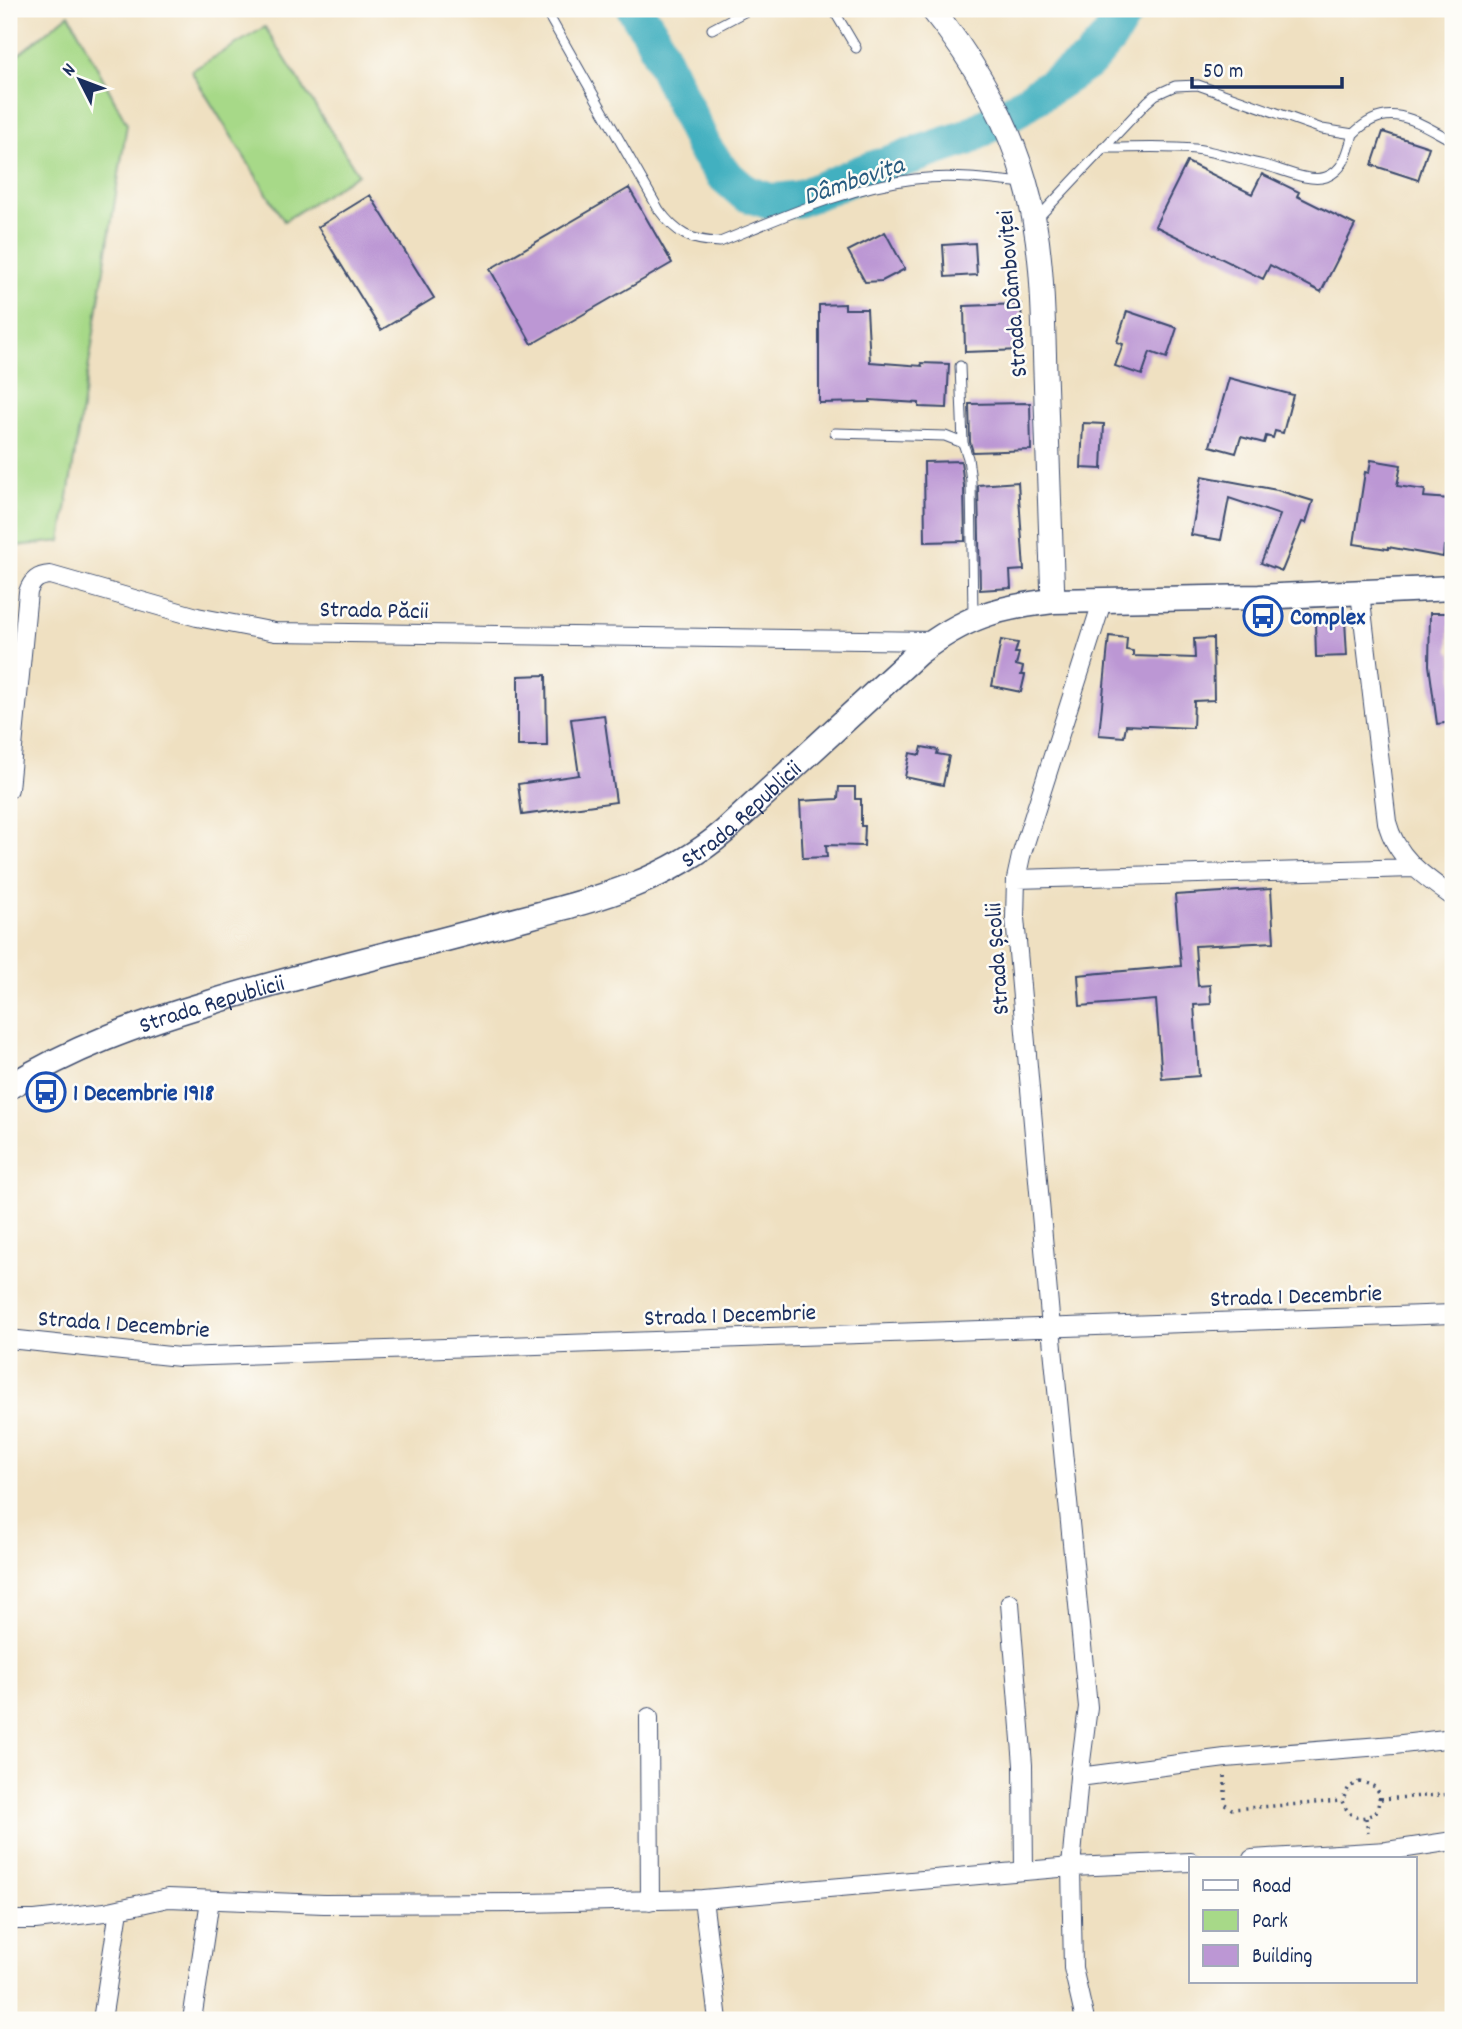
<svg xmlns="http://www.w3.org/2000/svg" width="1462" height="2029" viewBox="0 0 1462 2029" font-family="Dekko,sans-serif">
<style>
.green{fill:#a7d988;stroke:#618473;stroke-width:2}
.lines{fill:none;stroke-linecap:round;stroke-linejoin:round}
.river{stroke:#43b0c0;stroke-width:37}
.building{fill:#bc97d4}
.service-casing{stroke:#3b4a6d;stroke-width:11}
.minor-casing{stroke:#3b4a6d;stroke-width:20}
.tertiary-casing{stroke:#3b4a6d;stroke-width:25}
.secondary-casing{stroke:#3b4a6d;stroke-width:27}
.path{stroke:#3b4a6d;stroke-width:3.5;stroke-dasharray:2 5;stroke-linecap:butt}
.service{stroke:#fff;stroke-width:9}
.minor{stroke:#fff;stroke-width:18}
.tertiary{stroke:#fff;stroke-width:23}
.secondary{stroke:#fff;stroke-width:24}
.labels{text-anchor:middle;stroke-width:5;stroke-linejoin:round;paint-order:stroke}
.street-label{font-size:24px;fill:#1b2f5e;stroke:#fdfcf7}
.transit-label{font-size:24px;font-weight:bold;fill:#164399;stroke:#fdfcf7;text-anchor:start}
.water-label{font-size:26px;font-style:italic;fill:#295c80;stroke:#fdfcf7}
</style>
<rect width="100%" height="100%" fill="#fdfcf7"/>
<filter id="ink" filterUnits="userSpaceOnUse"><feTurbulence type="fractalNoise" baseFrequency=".0143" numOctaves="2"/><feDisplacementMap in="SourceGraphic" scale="14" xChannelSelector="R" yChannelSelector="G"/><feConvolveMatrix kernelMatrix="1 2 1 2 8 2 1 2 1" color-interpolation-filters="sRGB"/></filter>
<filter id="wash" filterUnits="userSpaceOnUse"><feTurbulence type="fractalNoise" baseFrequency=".00686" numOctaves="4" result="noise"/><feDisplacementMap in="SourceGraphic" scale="28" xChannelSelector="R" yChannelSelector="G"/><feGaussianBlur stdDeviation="1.57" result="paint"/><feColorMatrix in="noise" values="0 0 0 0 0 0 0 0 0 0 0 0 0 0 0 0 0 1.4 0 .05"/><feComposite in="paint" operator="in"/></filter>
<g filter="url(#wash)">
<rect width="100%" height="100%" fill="#efe0c1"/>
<path class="green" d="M 69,14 L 127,124 L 61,541 L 9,547 L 9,62 Z
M 265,27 L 358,174 L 284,221 L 191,71 Z"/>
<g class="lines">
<path class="river" d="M 635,9 L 651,34 L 704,148 L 722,173 L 745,193 L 772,202 L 798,199 L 867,171 L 966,138 L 1018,108 L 1089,61 L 1109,38 L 1127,9"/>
</g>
<g id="blocks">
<path class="building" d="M 1383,132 L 1429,147 L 1418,180 L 1372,165 Z
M 1187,162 L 1252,194 L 1262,174 L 1299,192 L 1297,196 L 1355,225 L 1321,292 L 1270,265 L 1263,279 L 1155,226 Z
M 629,188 L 672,263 L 532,344 L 490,269 Z
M 370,195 L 434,298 L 381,330 L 318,227 Z
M 885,232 L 905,269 L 882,281 L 865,282 L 848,251 Z
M 975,243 L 977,275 L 945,277 L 943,245 Z
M 845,304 L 845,309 L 867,309 L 870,362 L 922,366 L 921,363 L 949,364 L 947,408 L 919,407 L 919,403 L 870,400 L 870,402 L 819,403 L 819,305 Z
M 1021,304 L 1023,350 L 965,352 L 964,306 Z
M 1127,311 L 1177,328 L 1167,358 L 1150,352 L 1142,375 L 1115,366 L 1123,344 L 1117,342 Z
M 1229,378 L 1293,395 L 1283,433 L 1275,431 L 1273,438 L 1266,436 L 1264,443 L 1241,437 L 1236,453 L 1210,446 Z
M 1030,403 L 1031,450 L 973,452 L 970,442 L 969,404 Z
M 1083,423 L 1104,424 L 1102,469 L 1081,468 Z
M 1371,460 L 1401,465 L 1397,486 L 1425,490 L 1424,497 L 1450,499 L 1448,530 L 1451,530 L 1449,546 L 1444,546 L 1443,557 L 1388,547 L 1388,549 L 1354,544 L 1365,472 L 1369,473 Z
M 961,461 L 964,486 L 965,541 L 925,542 L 924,462 Z
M 1202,476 L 1277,490 L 1313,501 L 1306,523 L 1302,522 L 1282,571 L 1261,563 L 1280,515 L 1229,498 L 1221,540 L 1191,535 Z
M 1018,482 L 1024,570 L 1010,571 L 1011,588 L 980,590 L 978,485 Z
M 1430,613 L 1449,613 L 1449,652 L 1452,653 L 1453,670 L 1453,722 L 1437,724 L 1429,665 Z
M 1345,620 L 1347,656 L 1316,657 L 1315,621 Z
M 1109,636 L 1127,638 L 1126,650 L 1133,651 L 1133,656 L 1195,658 L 1194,639 L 1213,638 L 1214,700 L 1194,701 L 1193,728 L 1126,725 L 1124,737 L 1099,735 Z
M 1001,640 L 1018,643 L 1015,653 L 1019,653 L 1016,665 L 1023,667 L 1021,675 L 1025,675 L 1021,692 L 992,686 Z
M 546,675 L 547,746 L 518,746 L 518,676 Z
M 604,715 L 616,802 L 522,815 L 518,784 L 579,775 L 571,719 Z
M 922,747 L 938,750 L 937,754 L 949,756 L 943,785 L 905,777 L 910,753 L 920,755 Z
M 839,787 L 855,787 L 855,799 L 861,799 L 861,826 L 865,826 L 864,846 L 826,845 L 827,857 L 803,858 L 800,801 L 838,799 Z
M 1271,889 L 1274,942 L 1195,946 L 1198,986 L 1210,985 L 1211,1004 L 1194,1005 L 1199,1076 L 1162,1079 L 1156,1000 L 1080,1006 L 1078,975 L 1181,966 L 1175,895 Z"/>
</g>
</g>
<g filter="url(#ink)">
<use href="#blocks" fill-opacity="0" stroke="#3b4a6d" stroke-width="2"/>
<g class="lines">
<g class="service-casing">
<path id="service" d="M 545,9 L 659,210 C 677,234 690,241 720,242 C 783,217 847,187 915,179 C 951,175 987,179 1023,183
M 833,9 L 856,48
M 712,29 L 750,9
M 1103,148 C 1134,148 1165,146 1195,149 C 1218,152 1241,160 1264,165 C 1281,169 1310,183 1326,177 C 1345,170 1348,151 1353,134
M 1036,220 L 1147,102 L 1155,95 L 1175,86 L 1198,85 L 1322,129 L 1353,134 C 1389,98 1416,122 1453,141
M 960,366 L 963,443
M 835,433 L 945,436 L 963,443 L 968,458 L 971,481 L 973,615"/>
</g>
<g class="minor-casing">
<path id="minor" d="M 1360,593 L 1387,822 C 1396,858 1425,877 1453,897
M 9,789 L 28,592 C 32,580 38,576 50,575 L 197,617 L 275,632 L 934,641
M 1016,879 L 1414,868
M 9,1339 L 179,1357 L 1453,1314
M 1010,1603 L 1023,1765 L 1024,1871
M 649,1717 L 650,1901
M 1079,1777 L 1225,1758 L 1394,1745 L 1453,1738
M 1252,1859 L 1387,1851 L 1453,1841
M 703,1899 L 718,2020
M 9,1920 L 35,1920 L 105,1912 L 168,1898 L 324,1904 L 526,1903 L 703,1899 L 1071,1867 L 1191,1862
M 102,2020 L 119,1910
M 192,2020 L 210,1900
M 1085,2020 L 1073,1968 L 1071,1867 L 1079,1777 L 1088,1707 L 1051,1328 L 1015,918 L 1016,879 L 1021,856 L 1103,599"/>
</g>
<g class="tertiary-casing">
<path id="tertiary" d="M 932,9 C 973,60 1007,117 1025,181 C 1043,242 1043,308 1045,372 C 1048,448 1051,524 1053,601"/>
</g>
<g class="secondary-casing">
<g id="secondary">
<path id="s1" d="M 9,1087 C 72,1048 138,1024 209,1003 C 305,973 404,951 502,924 C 583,902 660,887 725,831 L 918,653 C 965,617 995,608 1053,601 L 1259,597 L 1453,588"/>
</g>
</g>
<path class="path" d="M 1225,1776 L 1225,1804 L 1232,1809 L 1342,1801
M 1359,1782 C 1380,1785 1383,1793 1376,1812 C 1360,1822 1350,1819 1342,1801 L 1349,1787 Z
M 1381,1799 L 1453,1794
M 1366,1818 L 1368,1833"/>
<use href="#service" class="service"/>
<use href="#minor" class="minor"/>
<use href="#tertiary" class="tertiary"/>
<use href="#secondary" class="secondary"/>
</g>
</g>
<defs>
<g id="bus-ring" transform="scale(2.0125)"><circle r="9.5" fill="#fdfcf7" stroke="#1a4fb4" stroke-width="1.5"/><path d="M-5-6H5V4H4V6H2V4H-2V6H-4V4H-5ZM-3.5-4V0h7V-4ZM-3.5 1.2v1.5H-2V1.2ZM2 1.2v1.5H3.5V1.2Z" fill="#1a4fb4"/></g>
</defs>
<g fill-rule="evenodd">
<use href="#bus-ring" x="1263" y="616"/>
<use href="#bus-ring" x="46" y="1092"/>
</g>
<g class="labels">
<g class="street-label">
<text transform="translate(1011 294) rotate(-95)" y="8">Strada Dâmboviței</text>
<text transform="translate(374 609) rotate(1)" y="8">Strada Păcii</text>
<text dy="8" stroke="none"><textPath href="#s1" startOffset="788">Strada Republicii</textPath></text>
<text transform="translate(996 959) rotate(-94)" y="8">Strada Școlii</text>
<text dy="8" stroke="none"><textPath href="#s1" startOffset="220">Strada Republicii</textPath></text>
<text transform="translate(1296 1295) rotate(-2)" y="8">Strada 1 Decembrie</text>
<text transform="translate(730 1314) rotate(-2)" y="8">Strada 1 Decembrie</text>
<text transform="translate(124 1323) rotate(4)" y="8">Strada 1 Decembrie</text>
</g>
<g class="transit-label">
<text x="1290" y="624">Complex</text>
<text x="73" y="1100">1 Decembrie 1918</text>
</g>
<g class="water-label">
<text transform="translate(853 179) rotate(-19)" y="9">Dâmbovița</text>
</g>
</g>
<rect width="1462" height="2029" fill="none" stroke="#fdfcf7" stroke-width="35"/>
<rect x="1189" y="1857" width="228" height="126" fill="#fdfcf7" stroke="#a3aaba" stroke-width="2"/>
<rect x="1203" y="1880" width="35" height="10" fill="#ffffff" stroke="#a3aaba" stroke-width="2"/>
<text x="1252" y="1892" font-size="21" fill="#1b2f5e">Road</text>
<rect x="1203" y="1910" width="35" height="21" fill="#a7d988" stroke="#a3aaba" stroke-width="2"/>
<text x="1252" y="1927" font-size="21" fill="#1b2f5e">Park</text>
<rect x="1203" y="1945" width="35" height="21" fill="#bc97d4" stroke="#a3aaba" stroke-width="2"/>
<text x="1252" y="1962" font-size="21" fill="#1b2f5e">Building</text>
<g transform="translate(80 80) rotate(312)" stroke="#fdfcf7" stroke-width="5" paint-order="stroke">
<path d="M0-5L12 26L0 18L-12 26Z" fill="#1b2f5e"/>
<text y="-10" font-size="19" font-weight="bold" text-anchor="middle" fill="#1b2f5e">N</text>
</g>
<path d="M1192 77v10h150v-10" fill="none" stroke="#1b2f5e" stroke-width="3.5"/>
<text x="1203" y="77" font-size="21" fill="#1b2f5e" stroke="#fdfcf7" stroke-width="5" paint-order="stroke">50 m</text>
</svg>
